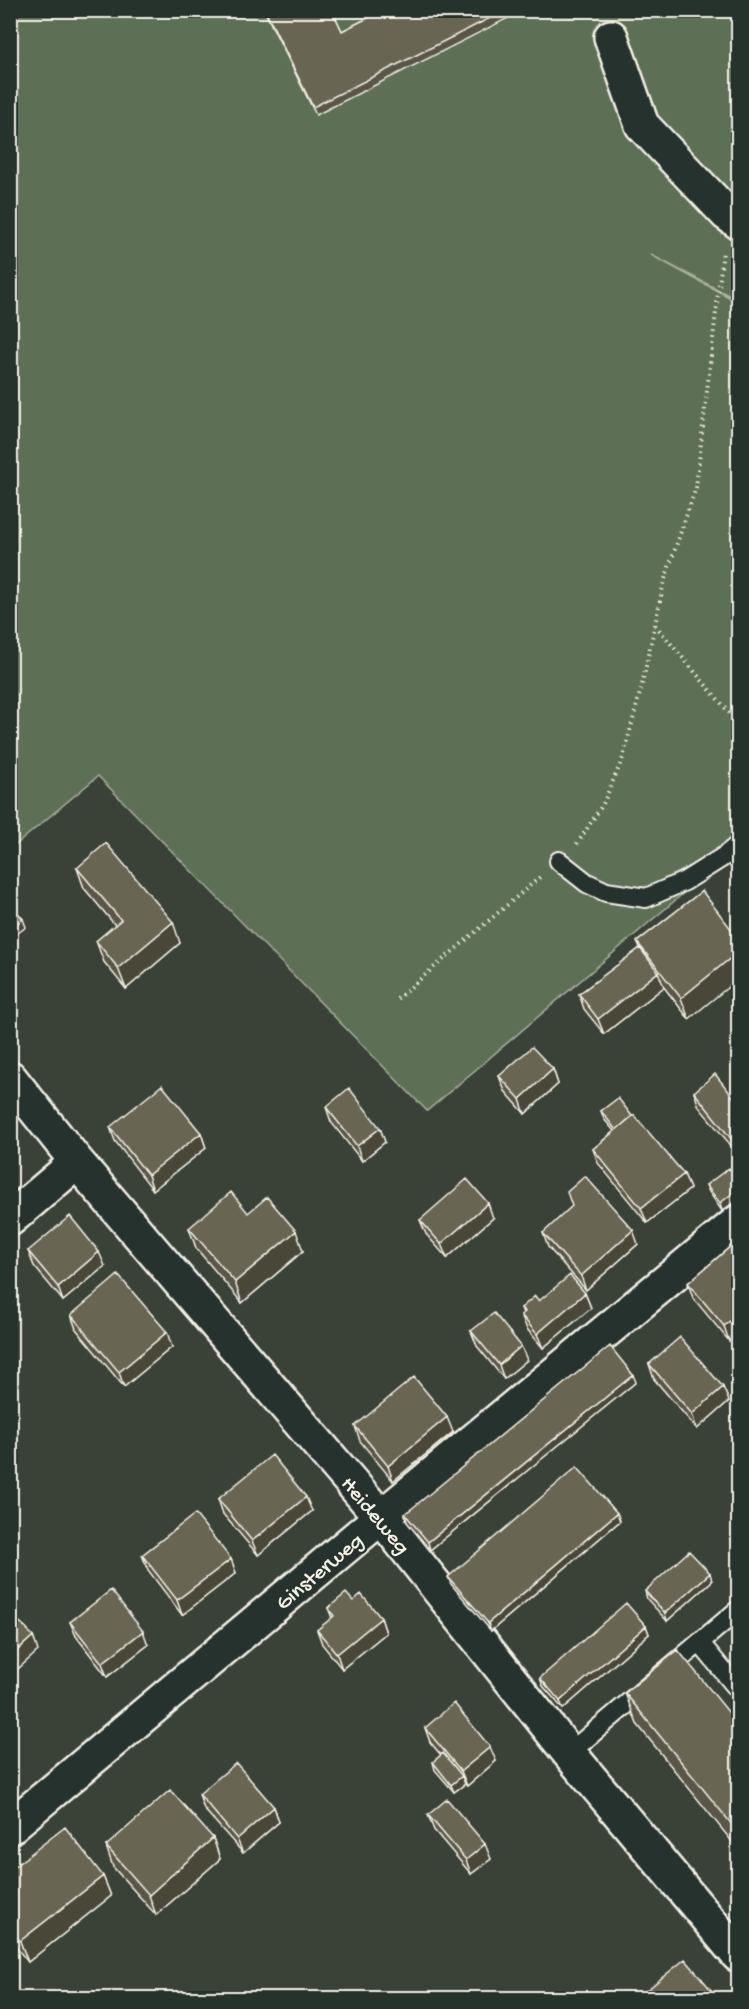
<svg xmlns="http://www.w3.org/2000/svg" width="749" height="2009" viewBox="0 0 749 2009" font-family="'Gochi Hand',sans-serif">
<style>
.green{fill:#5d7054;stroke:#a8b09e;stroke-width:1.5}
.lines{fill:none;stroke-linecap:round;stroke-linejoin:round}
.lane-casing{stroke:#f4f1e8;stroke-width:22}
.street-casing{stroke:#f4f1e8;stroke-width:38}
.path{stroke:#f4f1e8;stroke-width:4;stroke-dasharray:1.5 4.5;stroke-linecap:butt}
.lane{stroke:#26332d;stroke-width:18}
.street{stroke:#26332d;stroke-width:33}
.wall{fill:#5a5747;stroke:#f4f1e8;stroke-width:1.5}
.shaded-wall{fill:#4a4739;stroke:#f4f1e8;stroke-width:1.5}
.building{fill:#696552;stroke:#f4f1e8;stroke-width:1.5}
.labels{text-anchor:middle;stroke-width:4.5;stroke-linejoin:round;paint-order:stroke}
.street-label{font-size:22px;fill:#f4f1e8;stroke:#26332d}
</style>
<rect width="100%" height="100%" fill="#3a4238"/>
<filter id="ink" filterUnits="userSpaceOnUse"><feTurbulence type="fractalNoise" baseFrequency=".0167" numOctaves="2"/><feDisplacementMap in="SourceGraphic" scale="12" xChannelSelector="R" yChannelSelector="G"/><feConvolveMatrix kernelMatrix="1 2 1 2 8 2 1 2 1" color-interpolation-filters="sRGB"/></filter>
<g filter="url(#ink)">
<path class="green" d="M 11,11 L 738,11 L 738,300 L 651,255 L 738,302 L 738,847 L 427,1111 L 98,776 L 11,849 Z"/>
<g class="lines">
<g class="lane-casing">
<path id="lane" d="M 559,861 L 587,883 L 606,892 L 646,898 L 685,881 L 726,855 L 738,845
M 700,1643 L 738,1689
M 569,1753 L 738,1610"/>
</g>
<g class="street-casing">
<path id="street" d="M 611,37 L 642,125 L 727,214 L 738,222
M 10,1078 L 77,1162 L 381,1517 L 569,1753 L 738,1955
M 10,1219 L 77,1162
M 10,1827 L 381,1517 L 738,1222"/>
</g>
<path class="path" d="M 655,625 L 738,723
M 577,844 L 603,804 L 623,758 L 642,685 L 664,582 L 696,487 L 723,251
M 397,999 L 540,877"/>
<use href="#lane" class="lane"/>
<use href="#street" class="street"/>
</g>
<path class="wall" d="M 264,10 L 332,10 L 342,31 L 384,10 L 524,10 L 316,115 Z
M 738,859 L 738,884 L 736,880 L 730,866 Z
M 77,868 L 180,943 L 126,989 L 104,962 L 96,941 L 115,925 L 84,888 Z
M 702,891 L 689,1019 L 663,986 L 664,987 L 604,1034 L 584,1009 L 579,994 L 640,948 L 637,942 Z
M 553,1069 L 558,1084 L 525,1114 L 505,1091 L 499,1076 Z
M 694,1092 L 738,1103 L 738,1154 L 699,1107 Z
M 326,1107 L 380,1128 L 385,1142 L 362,1161 L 331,1122 Z
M 601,1111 L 632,1116 L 684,1174 L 690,1189 L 647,1223 L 598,1163 L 593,1149 L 614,1131 L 604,1119 Z
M 110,1127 L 201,1133 L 206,1148 L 153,1190 L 115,1141 Z
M 738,1181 L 738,1199 L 722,1211 L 709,1192 L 706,1185 Z
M 248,1213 L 303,1251 L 242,1303 L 196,1248 L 189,1228 Z
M 493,1218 L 447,1258 L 426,1234 L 420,1220 Z
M 543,1233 L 638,1244 L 586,1290 L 548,1247 Z
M 738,1240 L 729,1341 L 693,1298 L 688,1283 Z
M 28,1251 L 105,1266 L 63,1301 L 34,1266 Z
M 585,1293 L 591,1308 L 543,1348 L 527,1329 L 521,1315 L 523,1313 L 521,1308 L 539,1301 Z
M 71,1315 L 172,1347 L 124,1387 L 76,1329 Z
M 471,1331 L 527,1360 L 504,1379 L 477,1346 Z
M 649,1364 L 723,1387 L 729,1401 L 697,1429 L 654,1379 Z
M 636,1382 L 430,1550 L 407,1522 L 405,1514 Z
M 355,1426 L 453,1432 L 393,1481 L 360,1441 Z
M 218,1499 L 312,1511 L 258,1555 L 223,1514 Z
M 617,1513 L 620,1521 L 491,1631 L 451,1584 L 448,1577 Z
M 142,1555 L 231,1559 L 236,1573 L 182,1615 L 148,1570 Z
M 712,1581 L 667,1621 L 647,1599 L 645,1591 Z
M 328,1608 L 381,1618 L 386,1633 L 342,1669 L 322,1644 L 317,1630 L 332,1618 Z
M 70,1622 L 148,1645 L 107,1677 L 76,1636 Z
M 646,1626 L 649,1634 L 563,1709 L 543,1686 L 540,1678 Z
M 625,1693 L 738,1724 L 738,1849 L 637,1724 Z
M 425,1728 L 496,1761 L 467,1786 L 465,1784 L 454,1792 L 435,1770 L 433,1762 L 441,1755 L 430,1742 Z
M 199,1794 L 274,1807 L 279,1822 L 243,1853 L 204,1809 Z
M 428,1815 L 491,1859 L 471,1874 L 434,1830 Z
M 213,1838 L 220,1859 L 156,1915 L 113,1867 L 106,1846 Z
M 10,1870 L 103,1876 L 111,1896 L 28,1962 L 10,1940 Z"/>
<path class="shaded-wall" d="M 23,919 L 26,927 L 10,939 L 10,929 Z
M 173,922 L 180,943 L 126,989 L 118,968 Z
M 738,952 L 738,979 L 689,1019 L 681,998 Z
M 658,972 L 664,987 L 604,1034 L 598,1019 Z
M 553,1069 L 558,1084 L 525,1114 L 520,1099 Z
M 380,1128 L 385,1142 L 362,1161 L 357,1146 Z
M 201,1133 L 206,1148 L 153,1190 L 148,1175 Z
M 738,1135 L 738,1154 L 732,1140 Z
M 684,1174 L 690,1189 L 647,1223 L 641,1208 Z
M 738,1189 L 738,1199 L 722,1211 L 720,1203 Z
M 488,1203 L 493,1218 L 447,1258 L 441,1244 Z
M 633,1230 L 638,1244 L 586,1290 L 581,1276 Z
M 296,1231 L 303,1251 L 242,1303 L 235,1282 Z
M 99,1252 L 105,1266 L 63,1301 L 58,1287 Z
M 585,1293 L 591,1308 L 543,1348 L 537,1334 Z
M 738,1314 L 738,1333 L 729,1341 L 724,1326 Z
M 167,1332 L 172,1347 L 124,1387 L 119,1372 Z
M 521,1346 L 527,1360 L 504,1379 L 499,1365 Z
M 633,1375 L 636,1382 L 430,1550 L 428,1542 Z
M 723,1387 L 729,1401 L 697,1429 L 692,1414 Z
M 447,1417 L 453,1432 L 393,1481 L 388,1466 Z
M 306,1497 L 312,1511 L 258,1555 L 252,1541 Z
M 617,1513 L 620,1521 L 491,1631 L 488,1623 Z
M 231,1559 L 236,1573 L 182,1615 L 177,1600 Z
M 710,1573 L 712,1581 L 667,1621 L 665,1613 Z
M 381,1618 L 386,1633 L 342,1669 L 337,1654 Z
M 646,1626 L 649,1634 L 563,1709 L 560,1701 Z
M 143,1631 L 148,1645 L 107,1677 L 102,1663 Z
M 33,1636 L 38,1651 L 10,1676 L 10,1657 Z
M 490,1747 L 496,1761 L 467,1786 L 461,1771 Z
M 462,1776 L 465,1784 L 454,1792 L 451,1785 Z
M 274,1807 L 279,1822 L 243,1853 L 237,1839 Z
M 213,1838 L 220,1859 L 156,1915 L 149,1895 Z
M 485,1844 L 491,1859 L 471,1874 L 466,1860 Z
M 103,1876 L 111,1896 L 28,1962 L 20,1941 Z"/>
<path class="building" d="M 265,10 L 332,10 L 342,31 L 384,10 L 506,10 L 313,107 Z
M 106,843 L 173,922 L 118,968 L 96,941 L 121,920 L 77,868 Z
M 738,859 L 738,875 L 730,866 Z
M 702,891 L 738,938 L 738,952 L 681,998 L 637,942 Z
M 10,903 L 23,919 L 10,929 Z
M 640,948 L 658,972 L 598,1019 L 579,994 Z
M 532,1047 L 553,1069 L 520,1099 L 499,1076 Z
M 715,1074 L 738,1103 L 738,1135 L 732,1140 L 694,1092 Z
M 162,1085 L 201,1133 L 148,1175 L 110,1127 Z
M 349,1088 L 380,1128 L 357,1146 L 326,1107 Z
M 618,1098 L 632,1116 L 616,1130 L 601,1111 Z
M 634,1115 L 684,1174 L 641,1208 L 593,1149 Z
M 729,1168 L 738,1181 L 738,1189 L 720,1203 L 706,1185 Z
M 585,1176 L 633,1230 L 581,1276 L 543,1233 L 572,1206 L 567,1192 Z
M 467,1179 L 488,1203 L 441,1244 L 420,1220 Z
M 231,1192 L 248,1213 L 267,1197 L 296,1231 L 235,1282 L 189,1228 Z
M 70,1216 L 99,1252 L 58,1287 L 28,1251 Z
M 738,1240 L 738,1314 L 724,1326 L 688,1283 Z
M 118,1275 L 167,1332 L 119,1372 L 71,1315 Z
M 570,1275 L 585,1293 L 537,1334 L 521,1315 L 525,1312 L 521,1308 L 535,1296 L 539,1301 Z
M 494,1313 L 521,1346 L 499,1365 L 471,1331 Z
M 680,1337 L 723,1387 L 692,1414 L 649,1364 Z
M 610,1346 L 633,1375 L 428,1542 L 405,1514 Z
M 414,1377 L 447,1417 L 388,1466 L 355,1426 Z
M 272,1455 L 306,1497 L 252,1541 L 218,1499 Z
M 577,1467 L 617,1513 L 488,1623 L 448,1577 Z
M 195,1514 L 231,1559 L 177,1600 L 142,1555 Z
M 689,1551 L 710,1573 L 665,1613 L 645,1591 Z
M 111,1590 L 143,1631 L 102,1663 L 70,1622 Z
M 346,1593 L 353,1601 L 361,1594 L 381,1618 L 337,1654 L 317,1630 L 334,1616 L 328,1608 Z
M 626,1603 L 646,1626 L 560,1701 L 540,1678 Z
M 10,1612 L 33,1636 L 10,1657 Z
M 678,1650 L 738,1724 L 738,1832 L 625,1693 Z
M 454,1703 L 490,1747 L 461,1771 L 425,1728 Z
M 443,1753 L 462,1776 L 451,1785 L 433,1762 Z
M 236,1763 L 274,1807 L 237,1839 L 199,1794 Z
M 170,1790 L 213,1838 L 149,1895 L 106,1846 Z
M 447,1799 L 485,1844 L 466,1860 L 428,1815 Z
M 65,1827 L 103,1876 L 20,1941 L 10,1929 L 10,1870 Z
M 685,1959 L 718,1998 L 637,1998 Z"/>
</g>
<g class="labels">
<g class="street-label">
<text transform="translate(377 1514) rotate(50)" y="8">Heideweg</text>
<text transform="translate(318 1570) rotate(-40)" y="8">Ginsterweg</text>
</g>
</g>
<rect width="749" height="2009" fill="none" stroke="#26332d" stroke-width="36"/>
<rect x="18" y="18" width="713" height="1973" fill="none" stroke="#f4f1e8" stroke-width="2" filter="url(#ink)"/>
</svg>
